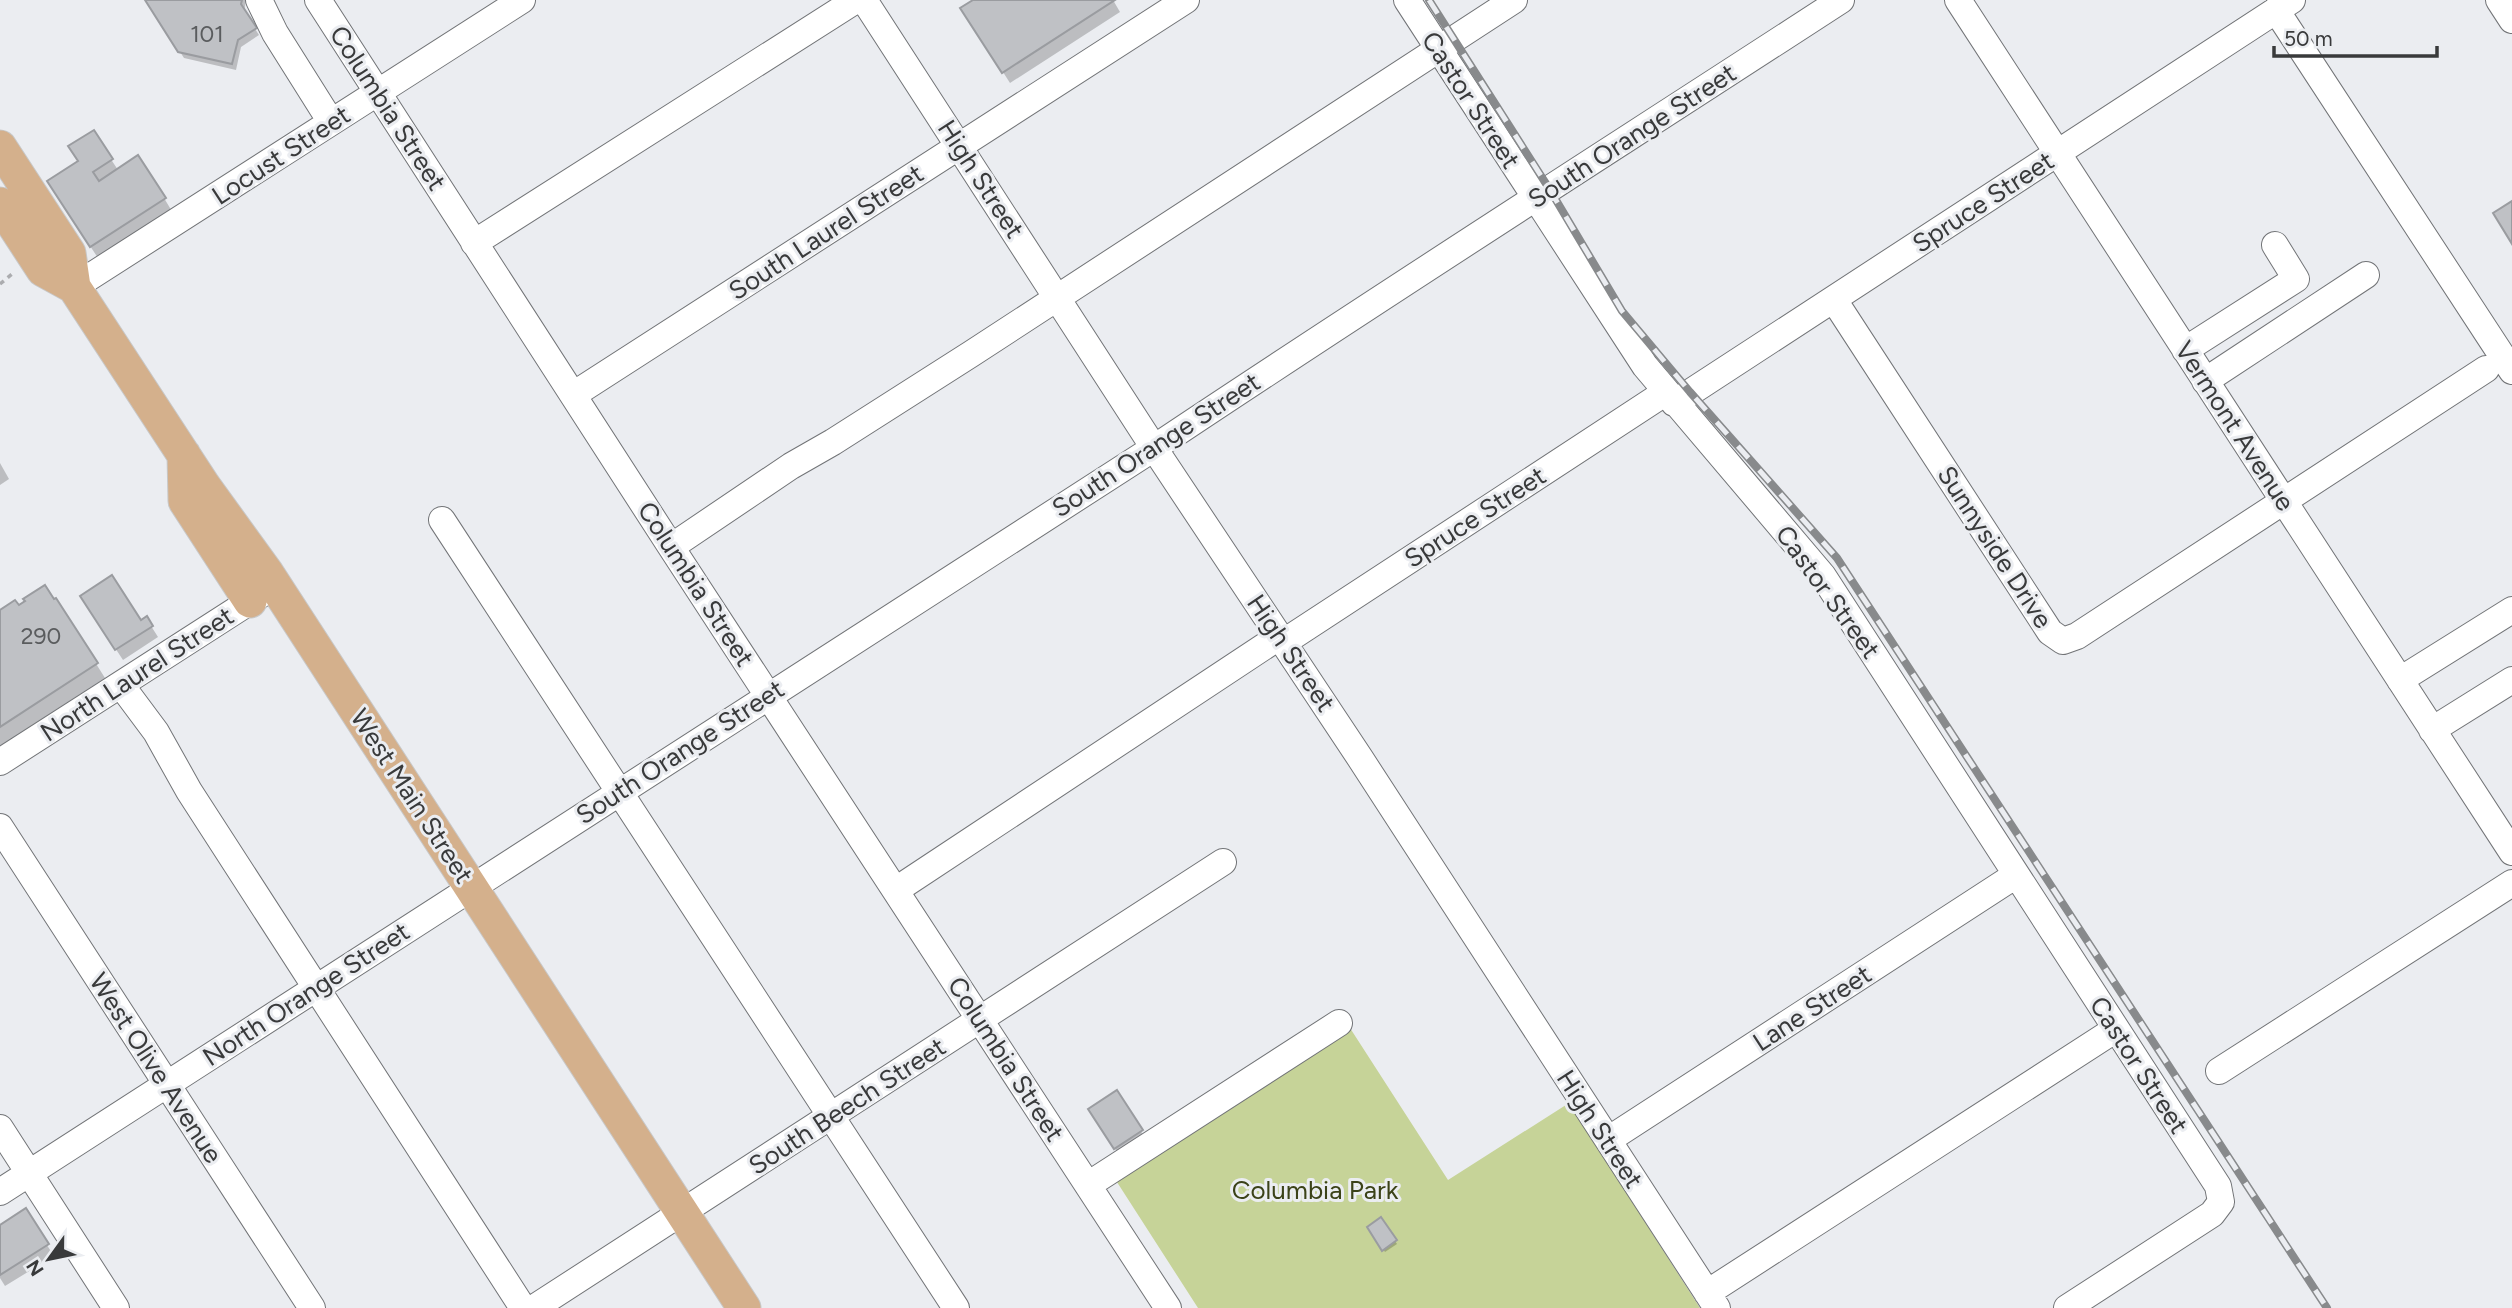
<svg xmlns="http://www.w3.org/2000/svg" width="2512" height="1308" viewBox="0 0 2512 1308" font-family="Figtree,sans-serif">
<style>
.green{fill:#c6d398}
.shadow{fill:#0003}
.building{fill:#bfc1c5;stroke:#9a9ca0;stroke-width:2}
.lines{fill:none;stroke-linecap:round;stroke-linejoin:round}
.minor-casing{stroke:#727477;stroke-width:28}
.major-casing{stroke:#c8c8c8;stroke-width:35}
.path{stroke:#abacaf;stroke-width:3.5;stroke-dasharray:5 5;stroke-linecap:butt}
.minor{stroke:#fff;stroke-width:26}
.major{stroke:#d4b08c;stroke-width:33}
.rail-casing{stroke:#888a8c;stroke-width:8}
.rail{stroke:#ebedf1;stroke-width:5;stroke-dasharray:16;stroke-linecap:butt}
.labels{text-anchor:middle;stroke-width:6;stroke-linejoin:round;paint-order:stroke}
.number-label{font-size:23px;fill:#5a5c5e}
.street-label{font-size:26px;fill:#393a3b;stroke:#ebedf1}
.park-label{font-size:26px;fill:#3b4218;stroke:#ebedf1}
</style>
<rect width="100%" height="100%" fill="#ebedf1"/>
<path class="green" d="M 1350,1028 L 1448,1180 L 1569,1103 L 1700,1308 L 1198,1308 L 1115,1179 Z"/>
<path class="shadow" d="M 146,0 L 246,0 L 244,12 L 259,35 L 241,47 L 236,70 L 184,58 Z
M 976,0 L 1113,0 L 1120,12 L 1010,83 L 969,19 Z
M 93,132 L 118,170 L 164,198 L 173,213 L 100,261 L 57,196 L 79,162 Z
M 0,463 L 9,479 L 0,485 Z
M 56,600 L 105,678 L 0,746 L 0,612 L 18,608 L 27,602 Z
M 88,607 L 140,622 L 146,618 L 158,637 L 123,660 Z
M 1117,1092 L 1145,1138 L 1119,1155 L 1090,1109 Z
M 25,1211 L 54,1256 L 5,1286 L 0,1278 L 0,1227 Z
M 1381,1220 L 1397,1244 L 1385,1252 L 1369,1228 Z"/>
<path class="building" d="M 145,0 L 242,0 L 241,4 L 257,28 L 238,40 L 232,64 L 178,52 Z
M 973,0 L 1115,0 L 1002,73 L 960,8 Z
M 94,130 L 113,159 L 93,172 L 99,181 L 138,155 L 166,198 L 90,247 L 47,181 L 78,161 L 68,146 Z
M 2512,201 L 2512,244 L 2493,213 Z
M 112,575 L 141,620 L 147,616 L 153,626 L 115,650 L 80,596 Z
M 45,585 L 54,599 L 56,598 L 98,663 L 0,727 L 0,610 L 15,600 L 19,605 L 25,601 L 23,599 Z
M 1117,1090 L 1143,1130 L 1114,1149 L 1088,1109 Z
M 26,1208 L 49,1244 L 0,1275 L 0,1225 Z
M 1381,1217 L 1397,1240 L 1382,1251 L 1367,1227 Z"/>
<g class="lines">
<g class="minor-casing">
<path id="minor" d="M 259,0 L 275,33 L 331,122
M 318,0 L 671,547 L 1168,1308
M 864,0 L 1154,448 L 1360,758 L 1717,1308
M 1407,0 L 1645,366 L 1823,576 L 2218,1186 L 2221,1202 L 2212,1214 L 2067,1308
M 1958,0 L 2512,852
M 2499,0 L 2512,20
M 2276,10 L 2512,371
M 474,243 L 856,0
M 74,287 L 522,0
M 1834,300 L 2050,632 L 2063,641 L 2077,636 L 2486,369
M 2185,350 L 2296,279 L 2275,245
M 2205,381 L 2366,275
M 573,395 L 1186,0
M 1674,403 L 2292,0
M 442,520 L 956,1308
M 671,547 L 791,466 L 833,442 L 971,354 L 1514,0
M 1284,642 L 1666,392
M 2400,680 L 2512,610
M 121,685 L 156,732 L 189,791 L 523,1308
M 2432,730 L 2512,680
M 0,762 L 266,591
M 0,827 L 312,1308
M 896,890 L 1280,636
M 2219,1071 L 2512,883
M 0,1128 L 116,1308
M 1608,1140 L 2016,875
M 1088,1185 L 1339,1023
M 0,1192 L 1154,448 C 1381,296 1612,149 1841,0
M 1707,1293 L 2116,1029
M 534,1308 L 1223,862"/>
</g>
<g class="major-casing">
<path id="major" d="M 0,147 L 69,253 L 74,287 L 204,486 L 267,573 L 744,1308
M 0,204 L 43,270 L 74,287
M 184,455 L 185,501 L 250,601"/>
</g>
<path class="path" d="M 0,284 L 12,274"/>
<use href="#minor" class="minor"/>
<use href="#major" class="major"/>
<g class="rail-casing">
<path id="rail" d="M 1429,0 L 1550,190 L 1622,311 L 1690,392 L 1837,558 L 2327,1308"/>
</g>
<use href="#rail" class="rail"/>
</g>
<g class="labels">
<g class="number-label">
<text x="207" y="42">101</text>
<text x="41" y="644">290</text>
</g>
<g class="street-label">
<text transform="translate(1471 100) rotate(57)" y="9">Castor Street</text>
<text transform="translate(388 108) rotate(57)" y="9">Columbia Street</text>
<text transform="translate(1632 136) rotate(-33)" y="9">South Orange Street</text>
<text transform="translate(281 155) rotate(-33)" y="9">Locust Street</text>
<text transform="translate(981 179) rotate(57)" y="9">High Street</text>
<text transform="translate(1983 202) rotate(-33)" y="9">Spruce Street</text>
<text transform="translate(826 232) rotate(-33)" y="9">South Laurel Street</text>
<text transform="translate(2235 426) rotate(57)" y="9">Vermont Avenue</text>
<text transform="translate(1156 445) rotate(-33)" y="9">South Orange Street</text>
<text transform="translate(1475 517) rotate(-33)" y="9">Spruce Street</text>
<text transform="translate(1995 547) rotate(57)" y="9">Sunnyside Drive</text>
<text transform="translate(696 584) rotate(57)" y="9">Columbia Street</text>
<text transform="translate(1828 592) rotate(54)" y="9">Castor Street</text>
<text transform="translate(1291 653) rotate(56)" y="9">High Street</text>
<text transform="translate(137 674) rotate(-33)" y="9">North Laurel Street</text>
<text transform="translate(680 752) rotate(-33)" y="9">South Orange Street</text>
<text transform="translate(412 796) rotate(57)" y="9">West Main Street</text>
<text transform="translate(306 994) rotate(-33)" y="9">North Orange Street</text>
<text transform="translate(1812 1008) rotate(-33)" y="9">Lane Street</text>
<text transform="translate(1006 1059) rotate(57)" y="9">Columbia Street</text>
<text transform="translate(2139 1065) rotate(57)" y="9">Castor Street</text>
<text transform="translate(156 1068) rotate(57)" y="9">West Olive Avenue</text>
<text transform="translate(847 1106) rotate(-33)" y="9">South Beech Street</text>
<text transform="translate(1600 1129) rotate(57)" y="9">High Street</text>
</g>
<g class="park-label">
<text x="1315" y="1199">Columbia Park</text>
</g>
</g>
<g transform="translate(49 1259) rotate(237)" stroke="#ebedf1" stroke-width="5" paint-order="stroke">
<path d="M0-5L12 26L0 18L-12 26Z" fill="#393a3b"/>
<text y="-10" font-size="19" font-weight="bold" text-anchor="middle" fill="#393a3b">N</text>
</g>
<path d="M2274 46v10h163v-10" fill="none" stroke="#393a3b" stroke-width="3.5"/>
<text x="2284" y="46" font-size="21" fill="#393a3b" stroke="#ebedf1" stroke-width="5" paint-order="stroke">50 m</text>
</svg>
